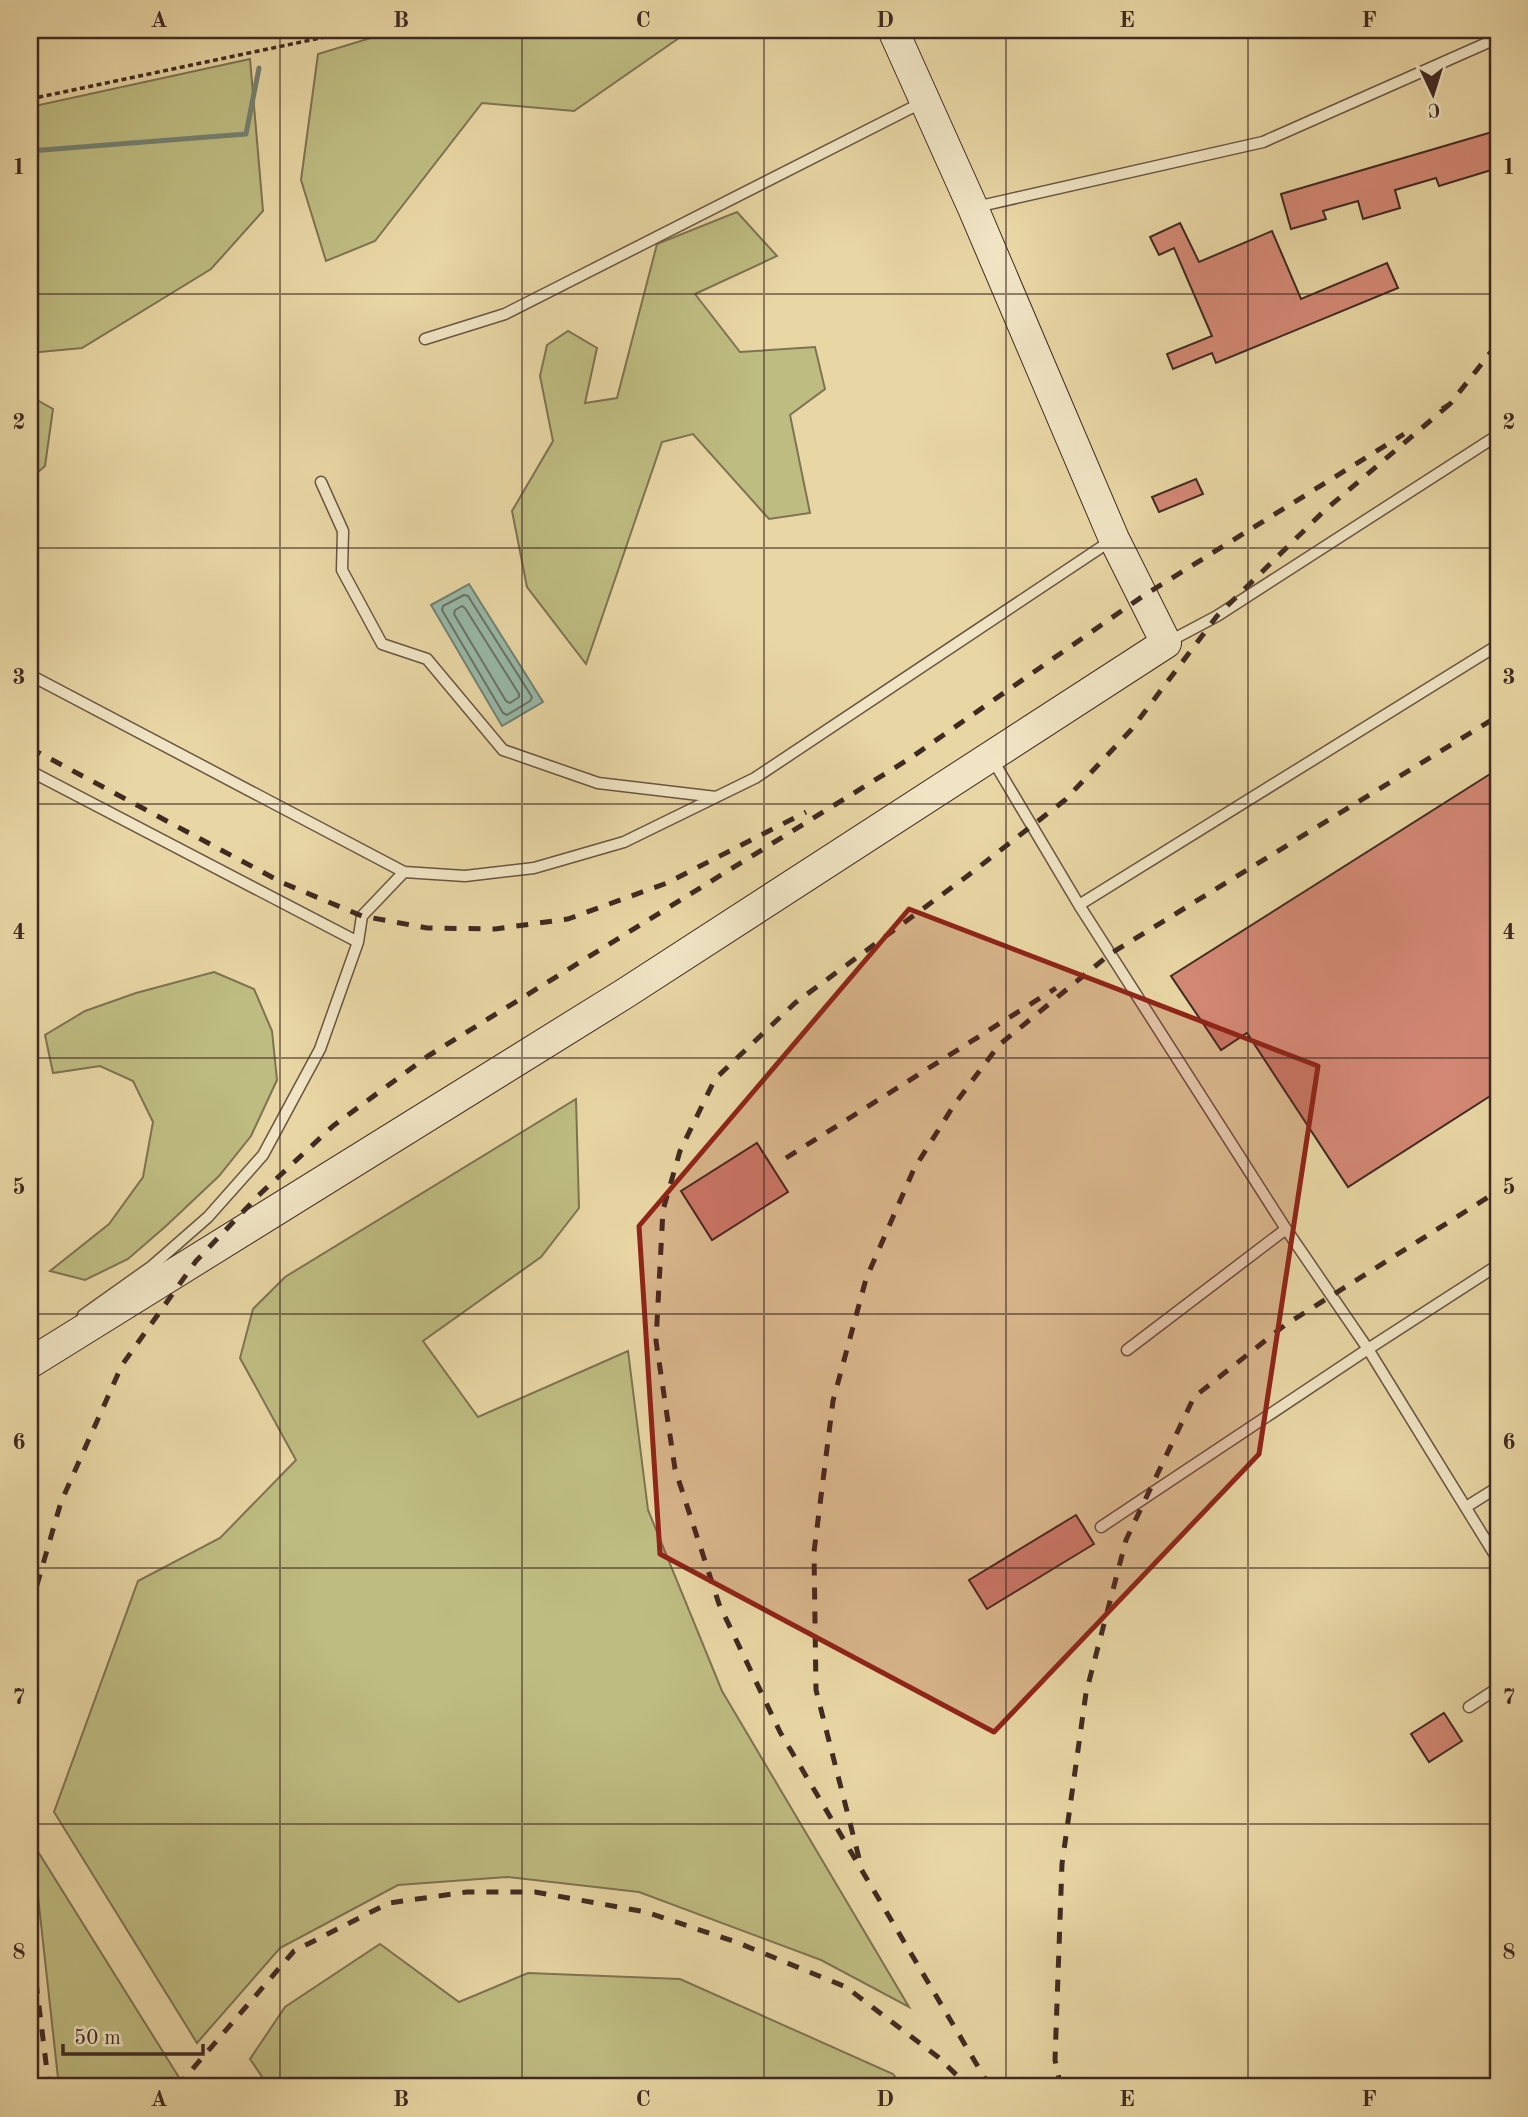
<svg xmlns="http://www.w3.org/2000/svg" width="1528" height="2117" viewBox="0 0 1528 2117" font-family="'Old Standard TT',serif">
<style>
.green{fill:#bebc81;stroke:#7e7352;stroke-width:2}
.water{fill:#97b9a8;stroke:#748072;stroke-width:2}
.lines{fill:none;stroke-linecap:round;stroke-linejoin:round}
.shore{stroke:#6b7265;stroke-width:2}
.stream{stroke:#748072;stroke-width:5}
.building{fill:#d48875;stroke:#3f2a22;stroke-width:2}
.lane-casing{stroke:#695542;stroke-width:13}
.secondary-casing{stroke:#3f2a22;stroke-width:32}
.path{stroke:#3f2a22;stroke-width:3.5;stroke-dasharray:5 3.5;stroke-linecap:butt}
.lane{stroke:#f0e4c4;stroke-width:10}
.secondary{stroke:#f0e4c4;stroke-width:30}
.rail{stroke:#3f2a22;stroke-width:5;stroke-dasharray:12 12;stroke-linecap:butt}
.marked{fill:#8f2418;fill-opacity:0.2;stroke:#8f2418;stroke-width:5;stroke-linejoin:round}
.grid{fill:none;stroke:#3f2a22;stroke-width:2;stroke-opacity:0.55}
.neatline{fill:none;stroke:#3f2a22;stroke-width:2.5}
.grid-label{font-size:23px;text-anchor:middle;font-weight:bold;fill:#3f2a22}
</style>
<rect width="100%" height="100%" fill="#e8d6a4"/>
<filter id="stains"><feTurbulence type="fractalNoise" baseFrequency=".00286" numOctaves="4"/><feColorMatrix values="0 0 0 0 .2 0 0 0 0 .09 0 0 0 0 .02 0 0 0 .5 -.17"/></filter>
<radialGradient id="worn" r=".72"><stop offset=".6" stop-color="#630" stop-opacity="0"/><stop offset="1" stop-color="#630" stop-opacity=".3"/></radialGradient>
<path class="green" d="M 397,30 L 687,30 L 679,38 L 574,111 L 482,103 L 375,241 L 326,261 L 301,180 L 318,54 Z
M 250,59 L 263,211 L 211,269 L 82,348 L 30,353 L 30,107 Z
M 737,212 L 777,256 L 695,294 L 740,352 L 815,347 L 825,389 L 790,415 L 810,513 L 769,519 L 693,434 L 662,442 L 586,664 L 527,587 L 512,511 L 553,441 L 540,376 L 547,345 L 568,331 L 597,348 L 585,403 L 617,398 L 657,244 Z
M 30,396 L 53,409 L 45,466 L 30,479 Z
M 214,972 L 254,989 L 272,1031 L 277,1080 L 251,1136 L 219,1176 L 166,1226 L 128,1259 L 85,1280 L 50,1271 L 109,1224 L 143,1177 L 153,1122 L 133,1081 L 100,1066 L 53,1073 L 45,1035 L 85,1011 L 136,993 Z
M 576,1099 L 579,1208 L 541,1257 L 423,1341 L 478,1417 L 628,1351 L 648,1510 L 722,1691 L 909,2007 L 821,1960 L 639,1892 L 507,1877 L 398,1885 L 280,1948 L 197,2043 L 54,1812 L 138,1581 L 220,1538 L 296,1460 L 240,1358 L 253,1309 L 285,1277 Z
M 32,1842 L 185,2087 L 59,2087 Z
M 380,1944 L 459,2002 L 528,1973 L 680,1979 L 893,2074 L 903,2087 L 269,2087 L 250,2059 L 285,2007 Z"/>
<path class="water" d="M 469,584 L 543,702 L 502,726 L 431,605 Z"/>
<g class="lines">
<path class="shore" d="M 464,595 L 468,596 L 532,697 L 530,701 L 507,715 L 503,713 L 442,610 L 443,606 Z
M 462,606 L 465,608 L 519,694 L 519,697 L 510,703 L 506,701 L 454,614 L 455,610 Z"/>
<path class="stream" d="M 30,151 L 246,134 L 259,68"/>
</g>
<path class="building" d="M 1492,132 L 1498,152 L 1498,168 L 1439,186 L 1436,178 L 1395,190 L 1400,208 L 1363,219 L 1358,201 L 1323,211 L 1326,219 L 1291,229 L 1281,194 Z
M 1180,223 L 1199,262 L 1272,231 L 1301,299 L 1387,263 L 1398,288 L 1216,363 L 1212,353 L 1173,369 L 1167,354 L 1212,336 L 1174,248 L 1159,255 L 1150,237 Z
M 1196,479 L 1203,494 L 1159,512 L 1152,497 Z
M 1498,769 L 1498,1091 L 1348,1187 L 1247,1033 L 1221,1050 L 1171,976 Z
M 757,1143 L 788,1192 L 712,1240 L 681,1191 Z
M 1076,1515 L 1094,1544 L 987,1609 L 969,1580 Z
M 1444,1713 L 1462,1741 L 1429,1762 L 1411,1734 Z"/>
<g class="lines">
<g class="lane-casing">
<path id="lane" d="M 976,207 L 1263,142 L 1498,38
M 425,339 L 505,314 L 923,102
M 321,482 L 343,531 L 342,570 L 382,644 L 427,659 L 503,750 L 598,783 L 716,797
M 1168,642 L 1217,616 L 1498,435
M 1498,645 L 1079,905 L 1286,1229 L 1368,1349 L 1498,1560
M 30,675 L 404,872 L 465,876 L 534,868 L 624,842 L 755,778 L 1112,540
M 991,757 L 1079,905
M 30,771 L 358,942
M 83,1315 L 152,1266 L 208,1217 L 263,1155 L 320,1049 L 358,942 L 362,916 L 404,872
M 1127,1350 L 1286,1229
M 1466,1507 L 1498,1487
M 1101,1527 L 1368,1349 L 1498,1265
M 1469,1707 L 1498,1688"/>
</g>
<g class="secondary-casing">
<path id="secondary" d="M 30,1363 L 624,994 L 1166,643 L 1114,539 L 973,208 L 893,30"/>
</g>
<path class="path" d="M 30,99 L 330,36 L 350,30"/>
<use href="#lane" class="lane"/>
<use href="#secondary" class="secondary"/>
<path class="rail" d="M 30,34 L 48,30
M 1442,409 L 1450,404 L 1498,343
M 30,748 L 283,883 L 362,916 L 427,928 L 495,929 L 568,919 L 667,883 L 806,812
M 786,1158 L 1056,988
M 30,1609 L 61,1502 L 122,1365 L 196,1261 L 260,1194 L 333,1126 L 428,1056 L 909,759 L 1143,596 L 1404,434
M 859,1858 L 816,1690 L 814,1552 L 833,1401 L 866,1279 L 914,1169 L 954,1105 L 999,1045 L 1110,954 L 1498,716
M 30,1934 L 49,2087
M 177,2087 L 294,1951 L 389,1903 L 467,1892 L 535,1892 L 646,1912 L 736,1942 L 846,1987 L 938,2057 L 969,2087
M 990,2087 L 780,1732 L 719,1604 L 675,1469 L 656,1341 L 663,1210 L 680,1151 L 715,1079 L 795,1003 L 966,877 L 1065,800 L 1131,730 L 1217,616 L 1324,511 L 1450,404
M 1061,2087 L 1055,2060 L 1062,1864 L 1086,1693 L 1126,1540 L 1194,1397 L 1285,1325 L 1498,1191"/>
</g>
<path class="marked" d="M 909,909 L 1318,1066 L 1259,1454 L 994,1732 L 660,1554 L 639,1226 Z"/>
<path class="grid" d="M 280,30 L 280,2087M 522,30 L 522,2087M 764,30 L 764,2087M 1006,30 L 1006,2087M 1248,30 L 1248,2087M 30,294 L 1498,294M 30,548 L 1498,548M 30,804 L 1498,804M 30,1058 L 1498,1058M 30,1314 L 1498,1314M 30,1568 L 1498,1568M 30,1824 L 1498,1824"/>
<rect width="1528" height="2117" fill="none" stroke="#e8d6a4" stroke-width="77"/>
<g transform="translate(1433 94) rotate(176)" stroke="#f0e4c4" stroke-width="5" paint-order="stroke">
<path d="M0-5L12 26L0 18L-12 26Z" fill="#3f2a22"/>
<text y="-10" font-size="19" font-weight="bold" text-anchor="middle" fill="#3f2a22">С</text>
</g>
<path d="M63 2044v10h140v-10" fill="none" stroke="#3f2a22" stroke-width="3.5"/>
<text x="74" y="2044" font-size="21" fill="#3f2a22" stroke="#f0e4c4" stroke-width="5" paint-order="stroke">50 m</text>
<rect x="38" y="38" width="1452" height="2040" class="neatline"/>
<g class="grid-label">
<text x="159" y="27">A</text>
<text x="401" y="27">B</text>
<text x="643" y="27">C</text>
<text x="885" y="27">D</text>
<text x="1127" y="27">E</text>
<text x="1369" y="27">F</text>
<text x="19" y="174">1</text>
<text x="1509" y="174">1</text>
<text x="19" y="429">2</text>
<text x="1509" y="429">2</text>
<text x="19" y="684">3</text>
<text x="1509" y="684">3</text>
<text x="19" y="939">4</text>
<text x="1509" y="939">4</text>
<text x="19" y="1194">5</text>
<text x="1509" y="1194">5</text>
<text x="19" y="1449">6</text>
<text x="1509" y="1449">6</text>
<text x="19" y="1704">7</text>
<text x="1509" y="1704">7</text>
<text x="19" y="1959">8</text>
<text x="1509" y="1959">8</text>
<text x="159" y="2106">A</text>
<text x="401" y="2106">B</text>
<text x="643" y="2106">C</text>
<text x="885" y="2106">D</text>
<text x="1127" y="2106">E</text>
<text x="1369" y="2106">F</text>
</g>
<rect width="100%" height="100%" filter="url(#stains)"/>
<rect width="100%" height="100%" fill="url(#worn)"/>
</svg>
